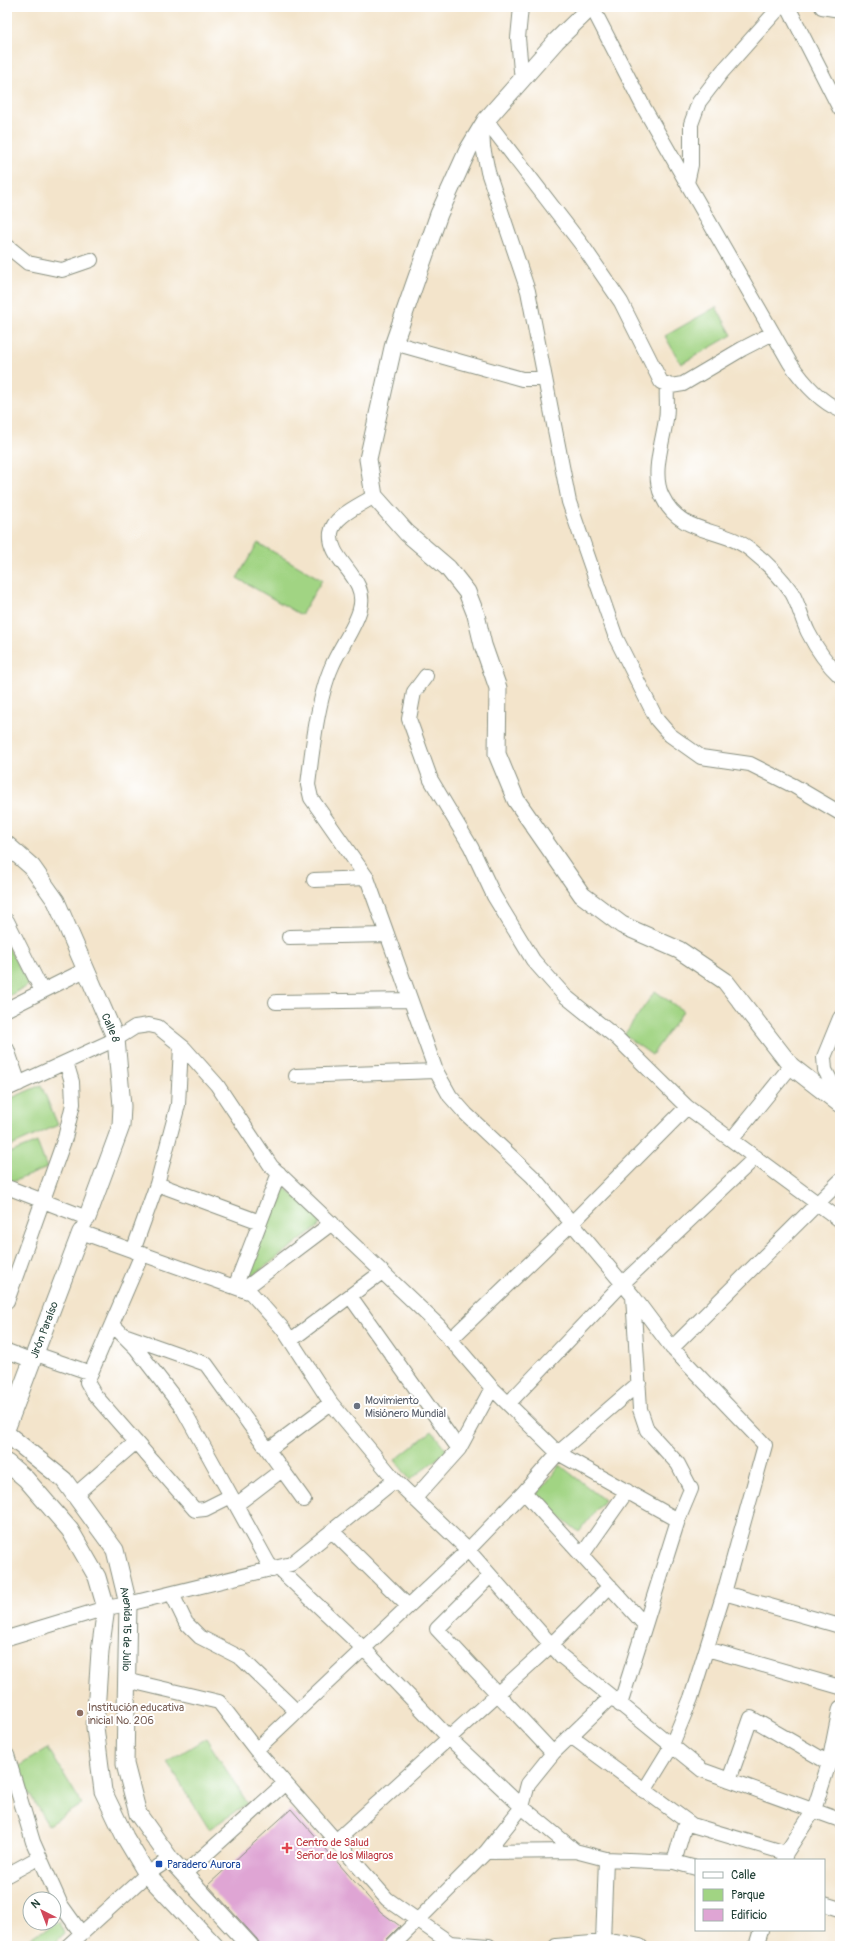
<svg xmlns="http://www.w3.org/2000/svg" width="847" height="1953" viewBox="0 0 847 1953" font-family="Pangolin,sans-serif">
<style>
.green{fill:#a1d483;stroke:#60885c}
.building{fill:#dfa5d4}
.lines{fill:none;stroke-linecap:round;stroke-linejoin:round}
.minor-casing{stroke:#899080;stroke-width:16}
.tertiary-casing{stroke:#899080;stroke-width:19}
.minor{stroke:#fff;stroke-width:14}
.tertiary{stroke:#fff;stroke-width:17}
.worship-dot{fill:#6b7280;stroke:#fff;stroke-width:1.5}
.education-dot{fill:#8d6e63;stroke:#fff;stroke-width:1.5}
.health-dot{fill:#e0444e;stroke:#fff;stroke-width:1.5}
.transit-dot{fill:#1a4fb4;stroke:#fff;stroke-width:1.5}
.labels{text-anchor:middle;stroke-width:4;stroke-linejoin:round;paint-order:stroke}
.street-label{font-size:11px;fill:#1f3d34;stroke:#fff}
.worship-label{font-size:11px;fill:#5b616d;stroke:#fff;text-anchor:start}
.education-label{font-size:11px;fill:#785e54;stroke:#fff;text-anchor:start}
.health-label{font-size:11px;fill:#be3a42;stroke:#fff;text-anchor:start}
.transit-label{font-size:11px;fill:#164399;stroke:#fff;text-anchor:start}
</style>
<rect width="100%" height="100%" fill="#fff"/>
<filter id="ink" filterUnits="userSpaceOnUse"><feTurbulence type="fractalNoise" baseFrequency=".025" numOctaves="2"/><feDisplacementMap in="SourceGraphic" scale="8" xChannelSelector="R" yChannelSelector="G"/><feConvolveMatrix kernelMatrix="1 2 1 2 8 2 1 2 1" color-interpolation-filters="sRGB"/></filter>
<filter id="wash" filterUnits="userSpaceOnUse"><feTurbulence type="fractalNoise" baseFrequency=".012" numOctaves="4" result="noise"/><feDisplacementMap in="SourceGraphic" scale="16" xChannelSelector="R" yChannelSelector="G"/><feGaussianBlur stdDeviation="0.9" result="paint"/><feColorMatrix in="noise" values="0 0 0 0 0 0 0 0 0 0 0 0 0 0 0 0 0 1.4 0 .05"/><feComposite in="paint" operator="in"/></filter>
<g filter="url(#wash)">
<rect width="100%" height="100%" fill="#f3e4cb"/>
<path class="green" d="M 716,307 L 732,335 L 681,364 L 665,336 Z
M 258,543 L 322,580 L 301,615 L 237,578 Z
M 7,945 L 29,985 L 7,997 Z
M 655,991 L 683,1011 L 652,1055 L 624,1035 Z
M 41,1085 L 58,1125 L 7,1148 L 7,1100 Z
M 37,1142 L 47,1168 L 7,1184 L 7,1154 Z
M 284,1187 L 319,1218 L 320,1223 L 318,1227 L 254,1275 L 245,1272 L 280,1188 Z
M 432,1431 L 447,1451 L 410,1480 L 395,1460 Z
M 560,1465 L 604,1500 L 579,1532 L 535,1497 Z
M 206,1738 L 248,1804 L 209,1829 L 167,1762 Z
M 48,1748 L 82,1804 L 48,1825 L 14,1769 Z
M 60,1922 L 64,1934 L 52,1946 L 14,1946 Z"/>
<g id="blocks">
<path class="building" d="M 291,1809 L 381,1912 L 400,1926 L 386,1940 L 384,1946 L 261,1946 L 257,1939 L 208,1885 Z"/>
</g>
</g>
<g filter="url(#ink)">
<use href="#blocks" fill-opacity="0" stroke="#899080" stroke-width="1"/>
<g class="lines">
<g class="minor-casing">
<path id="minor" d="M 521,7 L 518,38 L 522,81
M 592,7 L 644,108 L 790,363 C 803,382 819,401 840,410
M 788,7 L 840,109
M 822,7 L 840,10
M 486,120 L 582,245 L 621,302 L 661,382 L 671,386 L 683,384 L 742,349 L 773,333
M 482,128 L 483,147 L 488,172 L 528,291 L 569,502 L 616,638 L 657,720 L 670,735 L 701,757 L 750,764 L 794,786 L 840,813
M 687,183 L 691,165 L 691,124 L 699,102 L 722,72 L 780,7
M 7,246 L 28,263 L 62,270 L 91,260
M 394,343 L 522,379 L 545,379
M 667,385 C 666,396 668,408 666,419 C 663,442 651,473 662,496 C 681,537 723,526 752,551 C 767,563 781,577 792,593 C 799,605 802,620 808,632 C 816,648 827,664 840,676
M 374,496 C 361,505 333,516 331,533 C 328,561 369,577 360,609 C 356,626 339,649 332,666 C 318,697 312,751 308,785 L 311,798 L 367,878 L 436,1071 L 450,1096 L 466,1114 L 533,1177 L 633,1296 L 640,1409 L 647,1430 L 678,1464 L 691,1489 L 678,1520 L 620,1705
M 426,676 L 414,692 L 409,719 L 431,780 L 471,847 L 494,896 L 533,960 L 565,996 L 617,1038 L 687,1107 L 840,1220
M 314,880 L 367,878
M 7,921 L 42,991
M 289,937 L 387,935
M 276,1002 L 410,1000
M 7,1009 L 85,970
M 840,1018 L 824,1057 L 825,1070 L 840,1099
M 7,1049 L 19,1084
M 296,1076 L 436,1071
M 7,1089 L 116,1039 L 135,1027 L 149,1025 L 158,1027 L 184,1048 L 217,1085 L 271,1166 L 438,1325 L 492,1388 L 558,1453 L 678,1520
M 732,1139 L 791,1066
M 157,1184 L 260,1222
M 7,1187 L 87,1218 L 81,1232 L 251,1293 L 283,1329 L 331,1403 L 395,1480 L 468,1550 L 561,1656 L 702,1770 L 840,1820
M 133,1251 L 157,1184 L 178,1105 L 181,1046
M 142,1254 L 87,1382 L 94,1394 L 195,1510 L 205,1509 L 231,1496
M 235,1287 L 279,1173
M 243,1290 L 332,1223
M 350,1296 L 459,1449
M 633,1296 L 672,1348 L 765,1445 L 724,1593 L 691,1698 L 671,1747 L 644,1791
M 7,1301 L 65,1138 L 73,1104 L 72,1082 L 66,1062
M 112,1324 L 136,1348 L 183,1409 L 272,1570
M 127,1336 L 206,1364 L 304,1500
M 291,1340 L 382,1272
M 450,1340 L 572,1223 L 687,1107
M 672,1348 L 840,1181
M 7,1351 L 33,1361
M 36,1354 L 91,1373
M 508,1404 L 623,1283 L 756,1157
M 268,1450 L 331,1403
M 524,1492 L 645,1625
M 76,1494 L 136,1442
M 415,1498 L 459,1449 L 492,1388
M 236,1505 L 282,1470
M 332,1531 L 408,1606
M 582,1555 L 627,1491
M 278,1568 L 364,1649 L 449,1738 L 522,1807 L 575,1851
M 490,1576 L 437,1629 L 553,1753
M 724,1593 L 840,1626
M 172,1594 L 186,1623 L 200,1637 L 241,1658 L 297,1712
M 7,1638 L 106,1608 L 128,1604 L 291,1564 L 395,1480
M 707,1649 L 840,1687
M 126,1680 L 219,1702 L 256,1750 L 387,1899 L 450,1943 L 489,1946
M 571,1736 L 692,1825 L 786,1853
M 256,1750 L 468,1550 L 524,1492 L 558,1453 L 639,1383
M 7,1755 L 33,1842 L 61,1905 L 81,1933
M 729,1780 L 751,1718 L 829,1763
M 336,1841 L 551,1645 L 610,1586
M 486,1852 L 575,1851 L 606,1859 L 674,1862 L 696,1868
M 784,1860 L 786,1853 L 814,1810 L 829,1763 L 840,1708
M 674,1862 L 686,1821
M 184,1874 L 285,1783
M 7,1875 L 40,1857
M 824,1904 L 840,1909
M 603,1942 L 606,1859
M 68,1946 L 147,1874 L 170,1859
M 392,1946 L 486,1852 L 522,1807 L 528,1784 L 553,1753 L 611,1697
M 556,1946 L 616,1941 L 640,1946
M 756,1946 L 761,1930"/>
</g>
<g class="tertiary-casing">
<g id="tertiary">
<path d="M 591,7 L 556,41 L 486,120 L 468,150 L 439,214 L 394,343 L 368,459 L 374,496 L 407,533 L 448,568 L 467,592 L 476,615 L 483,645 L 498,688 L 497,754 L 516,800 L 582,895 L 622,925 L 679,950 L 725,981 L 791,1066 L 840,1104"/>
<path id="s1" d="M 7,845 L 32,867 L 56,901 L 116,1039 L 122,1106 L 121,1126 L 87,1218"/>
<path id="s2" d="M 7,1427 L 81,1232"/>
<path id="s3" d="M 7,1434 L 64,1480 L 115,1550 L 128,1604 L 125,1764 L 138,1814 L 170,1859 L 250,1946"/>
<path d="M 7,1463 L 26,1479 L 70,1530 L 97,1577 L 106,1608 L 100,1651 L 95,1727 L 103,1791 L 125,1837 L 147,1874 L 215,1946"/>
</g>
</g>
<use href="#minor" class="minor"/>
<use href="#tertiary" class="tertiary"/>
</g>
</g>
<circle class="worship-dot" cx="357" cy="1406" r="4"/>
<circle class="education-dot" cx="80" cy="1713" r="4"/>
<path class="health-dot" d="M285 1842h4v4h4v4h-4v4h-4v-4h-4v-4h4z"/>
<rect class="transit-dot" x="155" y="1860" width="8" height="8" rx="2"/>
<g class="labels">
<g class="street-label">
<text dy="4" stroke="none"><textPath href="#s1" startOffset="213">Calle 8</textPath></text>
<text dy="4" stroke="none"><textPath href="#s2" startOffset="104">Jirón Paraíso</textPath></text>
<text dy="4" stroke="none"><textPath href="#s3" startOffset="240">Avenida 15 de Julio</textPath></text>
</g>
<g class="worship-label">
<text x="365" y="1404">Movimiento<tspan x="365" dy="13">Misiónero Mundial</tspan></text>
</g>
<g class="education-label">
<text x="88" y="1711">Institución educativa<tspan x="88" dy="13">inicial No. 206</tspan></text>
</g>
<g class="health-label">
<text x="296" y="1846">Centro de Salud<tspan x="296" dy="13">Señor de los Milagros</tspan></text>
</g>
<g class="transit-label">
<text x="167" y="1868">Paradero Aurora</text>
</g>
</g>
<rect width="847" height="1953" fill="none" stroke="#fff" stroke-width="24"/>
<rect x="695" y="1859" width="130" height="72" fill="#ffffff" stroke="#a5b1ae"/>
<rect x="703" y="1872" width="20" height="6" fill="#ffffff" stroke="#a5b1ae"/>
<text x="731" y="1879" font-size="12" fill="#1f3d34">Calle</text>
<rect x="703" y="1889" width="20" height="12" fill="#a1d483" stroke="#a5b1ae"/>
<text x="731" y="1899" font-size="12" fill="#1f3d34">Parque</text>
<rect x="703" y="1909" width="20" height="12" fill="#dfa5d4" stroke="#a5b1ae"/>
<text x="731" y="1919" font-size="12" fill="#1f3d34">Edificio</text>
<g transform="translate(42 1911) rotate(318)"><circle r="19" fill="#ffffff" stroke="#a5b1ae"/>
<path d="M0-3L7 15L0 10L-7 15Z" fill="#d1495b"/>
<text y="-6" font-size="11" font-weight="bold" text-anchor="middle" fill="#1f3d34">N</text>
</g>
</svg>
